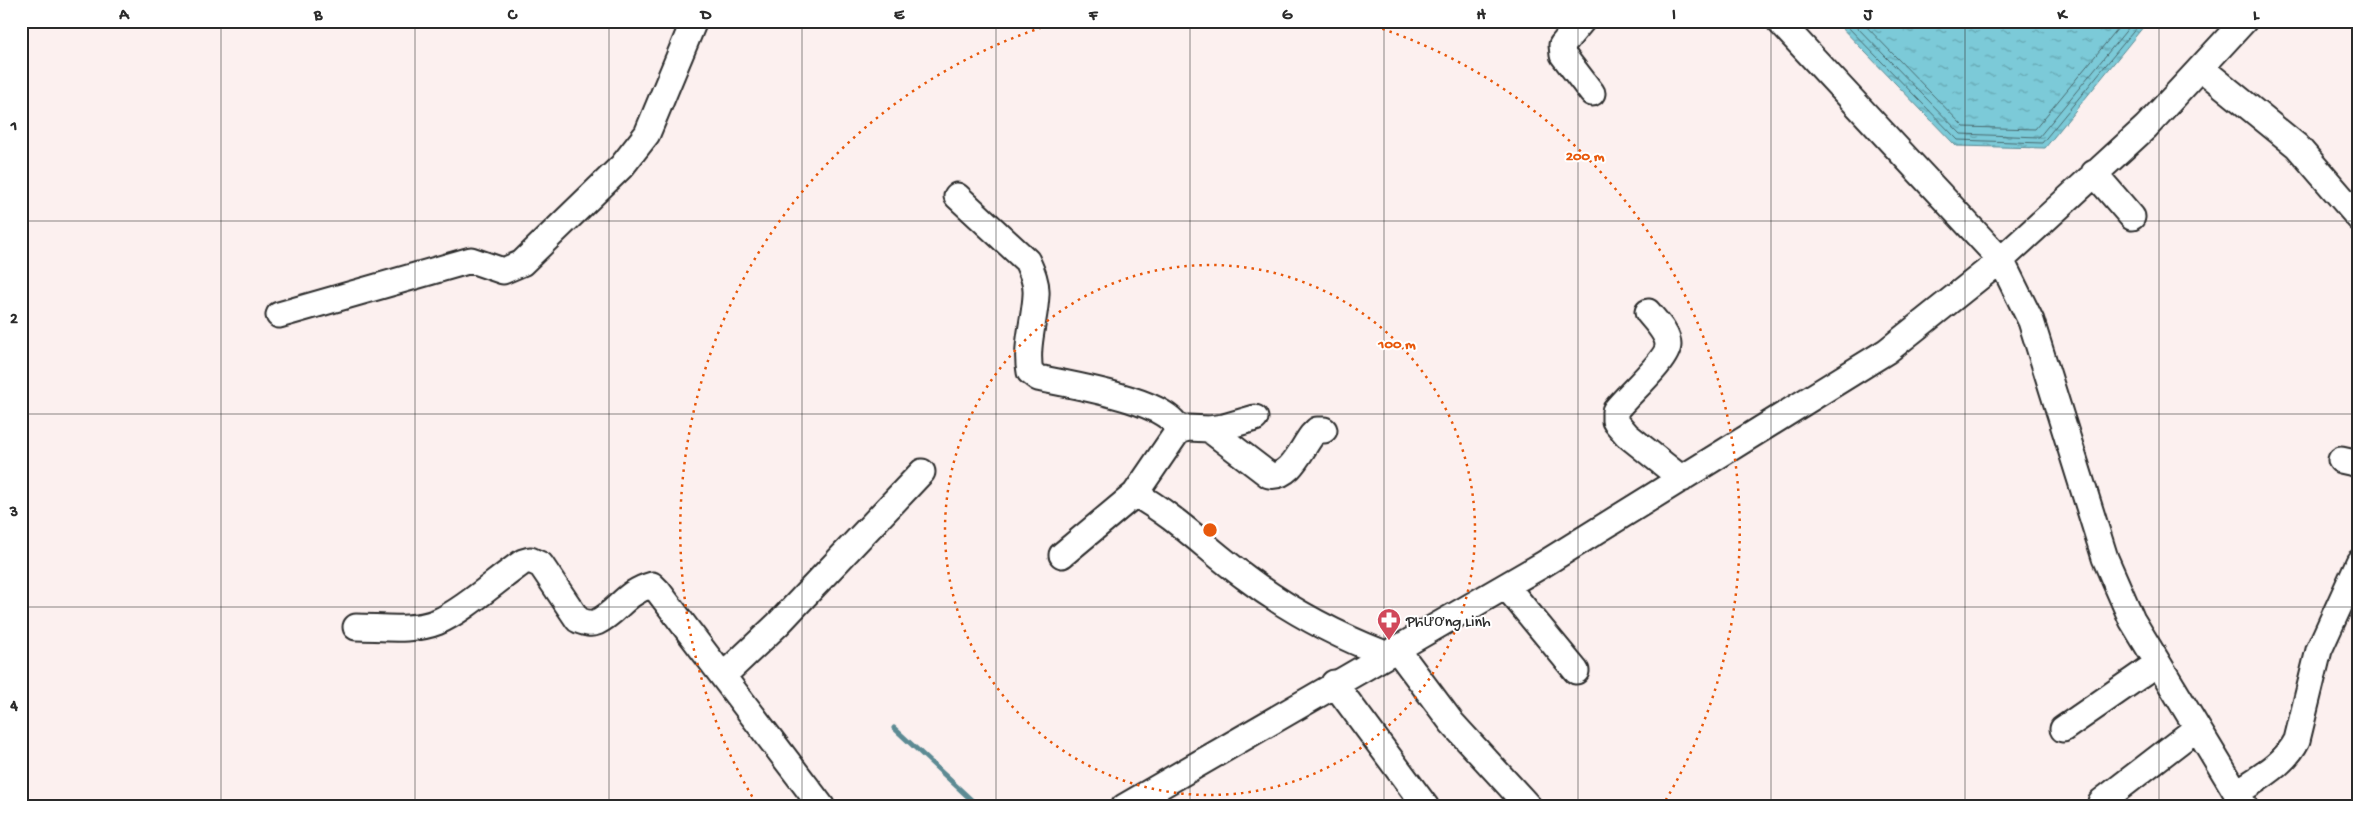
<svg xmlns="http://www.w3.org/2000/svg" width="2380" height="828" viewBox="0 0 2380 828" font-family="'Gochi Hand',sans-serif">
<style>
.water{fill:url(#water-ripples);stroke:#5b8a93}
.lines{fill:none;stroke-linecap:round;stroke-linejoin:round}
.shore{stroke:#4b6b70;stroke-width:1}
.stream{stroke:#5b8a93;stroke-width:5}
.minor-casing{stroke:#2b2b2b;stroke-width:29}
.minor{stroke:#fff;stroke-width:25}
.grid{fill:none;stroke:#2b2b2b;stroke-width:1;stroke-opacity:0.55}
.ring{fill:none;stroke:#e8590c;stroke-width:2.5;stroke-dasharray:2.5 5}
.labels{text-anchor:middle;stroke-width:4;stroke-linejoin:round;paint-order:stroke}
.poi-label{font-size:16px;fill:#2b2b2b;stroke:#fff;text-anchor:start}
.centre{fill:#e8590c;stroke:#fff;stroke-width:2.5}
.ring-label{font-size:15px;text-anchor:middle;font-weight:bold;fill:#e8590c;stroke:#fff;stroke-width:4;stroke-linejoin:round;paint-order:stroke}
.neatline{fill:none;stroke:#2b2b2b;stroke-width:2}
.grid-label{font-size:16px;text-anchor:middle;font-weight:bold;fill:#2b2b2b}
</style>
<defs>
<pattern id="water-ripples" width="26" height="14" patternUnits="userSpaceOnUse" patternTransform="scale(1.25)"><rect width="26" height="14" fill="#7bcad8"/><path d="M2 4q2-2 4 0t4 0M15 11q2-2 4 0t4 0" fill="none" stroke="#65a4af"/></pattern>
</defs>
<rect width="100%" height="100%" fill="#fcf0ef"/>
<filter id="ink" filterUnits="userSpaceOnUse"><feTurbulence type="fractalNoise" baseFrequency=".02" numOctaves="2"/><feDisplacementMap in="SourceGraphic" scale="10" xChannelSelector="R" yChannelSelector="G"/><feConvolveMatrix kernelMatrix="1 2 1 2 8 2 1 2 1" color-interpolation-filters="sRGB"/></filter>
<g filter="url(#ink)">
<path class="water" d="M 1835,21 L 2148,21 L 2045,148 L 1956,146 Z"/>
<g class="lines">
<path class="shore" d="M 1842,21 L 1958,140 L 2042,143 L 2142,21
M 1851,21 L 1961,134 L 2039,137 L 2134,21
M 1861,21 L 1964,127 L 2035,129 L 2124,21"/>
<path class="stream" d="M 894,728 L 979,807"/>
<g class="minor-casing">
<path id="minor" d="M 1582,21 L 1562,45 L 1563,55 L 1592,93
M 1779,21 L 2001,260 L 2031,321 L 2105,558 L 2132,620 L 2245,807
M 2201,68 L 2297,146 L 2359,218
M 2094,173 L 2132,217
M 957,196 L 1027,261 C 1032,272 1037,283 1036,295 C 1035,320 1025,346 1030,372 L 1038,378 C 1065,384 1175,401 1178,431 L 1135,494 L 1062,555
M 1648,312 C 1655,321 1668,333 1668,345 C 1668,360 1625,397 1615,411 L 1615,421 L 1627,435 L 1682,479
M 279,315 L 471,260 L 503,271 L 522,263 L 622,166 L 647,134 L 694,21
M 1209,429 L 1224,427 L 1255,418
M 1178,431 L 1188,428 L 1209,429 L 1269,475 C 1290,479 1301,449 1312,435 L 1317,430 L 1324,430
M 2341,460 L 2359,464
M 1135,494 C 1175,516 1208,550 1245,577 C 1287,609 1336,635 1385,654
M 1506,586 L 1576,671
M 356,627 C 381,627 412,632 437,622 C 463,611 498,579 523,562 L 530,560 L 541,565 L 578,620 C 584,622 590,625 597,622 C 618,612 625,592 652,585 L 658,591 L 822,807
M 1396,648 L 1452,723 L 1529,807
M 724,675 L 778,624 L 922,472
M 1334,683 L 1426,807
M 2063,729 L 2158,663
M 2238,792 C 2260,777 2285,764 2297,740 L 2319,650 L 2359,562
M 2101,802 L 2197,728
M 1124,807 L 1542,565 L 1887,351 L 2001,260 L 2146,127 L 2244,21"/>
</g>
<use href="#minor" class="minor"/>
</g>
</g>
<path class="grid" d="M 221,21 L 221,807M 415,21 L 415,807M 609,21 L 609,807M 802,21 L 802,807M 996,21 L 996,807M 1190,21 L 1190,807M 1384,21 L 1384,807M 1578,21 L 1578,807M 1771,21 L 1771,807M 1965,21 L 1965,807M 2159,21 L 2159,807M 21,221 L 2359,221M 21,414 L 2359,414M 21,607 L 2359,607"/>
<g class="ring">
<circle cx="1210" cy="530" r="265"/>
<path d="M756 803A530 530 0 0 1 1059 22M1361 22A530 530 0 0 1 1664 803"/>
</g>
<defs>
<g id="pharmacy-pin" transform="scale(1.25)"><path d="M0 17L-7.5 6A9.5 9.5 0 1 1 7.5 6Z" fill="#d1495b" stroke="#fff"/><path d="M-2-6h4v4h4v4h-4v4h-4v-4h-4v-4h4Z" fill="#fff"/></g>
</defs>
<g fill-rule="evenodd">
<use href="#pharmacy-pin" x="1389" y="620"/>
</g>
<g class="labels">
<g class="poi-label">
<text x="1406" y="626">Phương Linh</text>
</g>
</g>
<circle cx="1210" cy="530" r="8" class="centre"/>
<g class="ring-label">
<text x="1585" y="160">200 m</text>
<text x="1397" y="348">100 m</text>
</g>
<rect width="2380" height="828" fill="none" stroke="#fff" stroke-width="55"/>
<rect x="28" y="28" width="2324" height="772" class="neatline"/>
<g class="grid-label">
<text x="124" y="19">A</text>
<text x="318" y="19">B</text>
<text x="512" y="19">C</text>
<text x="706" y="19">D</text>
<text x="899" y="19">E</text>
<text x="1093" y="19">F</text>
<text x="1287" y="19">G</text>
<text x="1481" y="19">H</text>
<text x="1674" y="19">I</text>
<text x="1868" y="19">J</text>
<text x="2062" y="19">K</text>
<text x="2256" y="19">L</text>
<text x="14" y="130">1</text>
<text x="14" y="323">2</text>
<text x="14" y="516">3</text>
<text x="14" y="710">4</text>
</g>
</svg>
